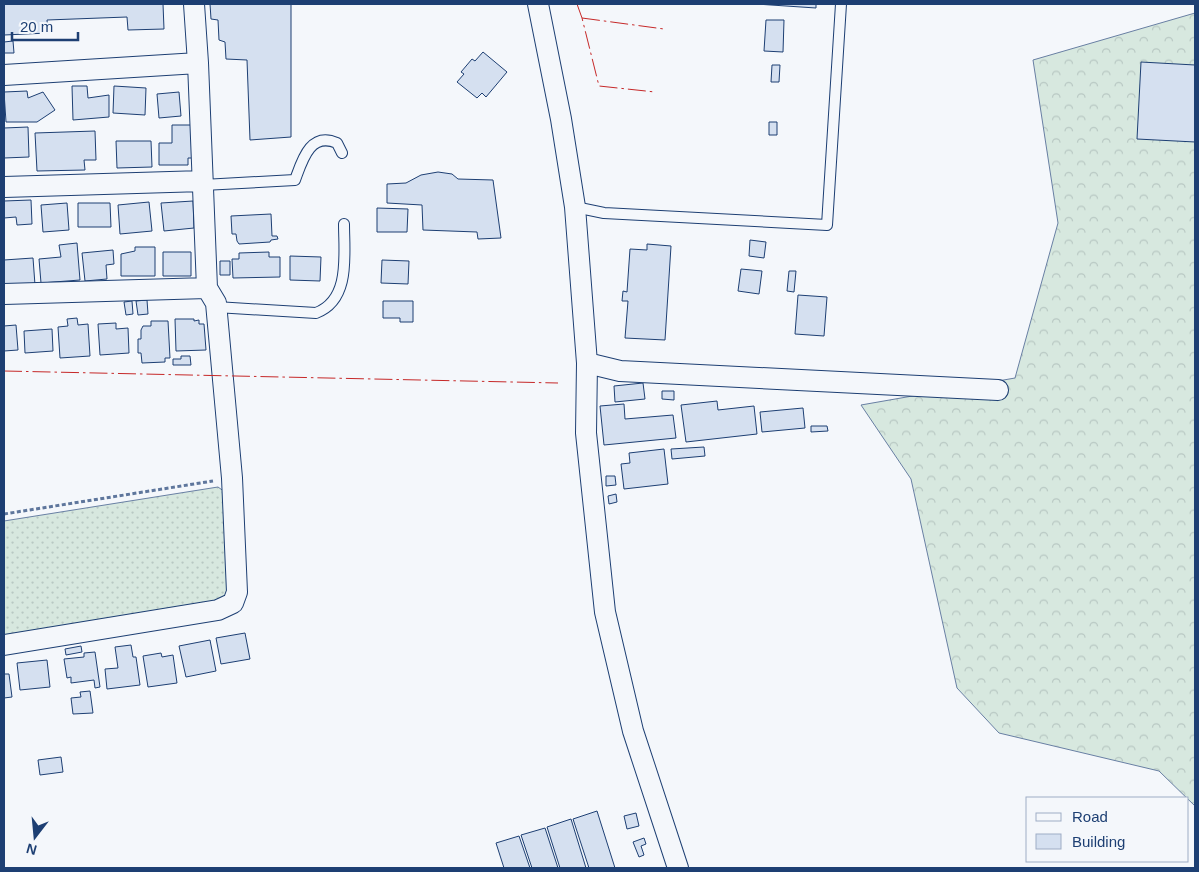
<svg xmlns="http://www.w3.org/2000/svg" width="1199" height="872" viewBox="0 0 1199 872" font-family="Arial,sans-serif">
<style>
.grass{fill:url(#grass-dots);stroke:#687fa3}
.forest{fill:url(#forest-crowns);stroke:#687fa3}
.building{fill:#d5e0f0;stroke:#1d3f73}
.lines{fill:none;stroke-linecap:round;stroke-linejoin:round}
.service-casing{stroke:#1d3f73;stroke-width:12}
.minor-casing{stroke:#1d3f73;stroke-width:22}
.path{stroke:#5e769c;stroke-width:3;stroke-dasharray:4 2.5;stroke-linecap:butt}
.service{stroke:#f4f7fb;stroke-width:10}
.minor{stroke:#f4f7fb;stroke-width:20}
.power{stroke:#c62828;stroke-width:1;stroke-dasharray:18 4 2.5 4;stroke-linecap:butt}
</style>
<defs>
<pattern id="grass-dots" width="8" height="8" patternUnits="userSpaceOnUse" patternTransform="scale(1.25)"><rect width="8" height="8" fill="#d7e8df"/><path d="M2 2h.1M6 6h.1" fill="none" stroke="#b8c8c3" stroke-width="1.8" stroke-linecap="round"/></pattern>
<pattern id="forest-crowns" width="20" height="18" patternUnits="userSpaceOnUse" patternTransform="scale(1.25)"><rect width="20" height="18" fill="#d7e8df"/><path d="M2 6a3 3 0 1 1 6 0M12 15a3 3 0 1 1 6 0" fill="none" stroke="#b8c8c3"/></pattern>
</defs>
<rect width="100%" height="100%" fill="#f4f7fb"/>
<path class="grass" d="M 218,487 L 225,492 L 230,591 L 222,602 L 4,638 L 4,521 Z"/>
<path class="forest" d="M 1195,13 L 1195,806 L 1159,771 L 999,733 L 957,688 L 911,479 L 861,405 L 1015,378 L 1058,223 L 1033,60 Z"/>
<path class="building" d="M 4,4 L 163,4 L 164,29 L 128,30 L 127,17 L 47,20 L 48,33 L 4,35 Z
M 210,4 L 291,4 L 291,137 L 250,140 L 247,60 L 226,59 L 225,42 L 219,40 L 218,20 L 211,19 Z
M 756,4 L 816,4 L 816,8 Z
M 766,20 L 784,20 L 783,52 L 764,51 Z
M 13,41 L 14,53 L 4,53 L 4,42 Z
M 483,52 L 507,72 L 486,97 L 482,93 L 477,98 L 457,82 L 464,74 L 461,72 L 472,59 L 475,61 Z
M 1141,62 L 1195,65 L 1195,142 L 1137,139 Z
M 772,65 L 780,65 L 779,82 L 771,82 Z
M 72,86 L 87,86 L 88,98 L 109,95 L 109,117 L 73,120 Z
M 114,86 L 146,88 L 145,115 L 113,113 Z
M 27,91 L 28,98 L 43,92 L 55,110 L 37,122 L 6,122 L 4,92 Z
M 179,92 L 181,116 L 159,118 L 157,94 Z
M 769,122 L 777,122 L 777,135 L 769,135 Z
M 172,125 L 193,125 L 192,158 L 188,158 L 188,165 L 159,165 L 159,143 L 172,143 Z
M 28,127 L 29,157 L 4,158 L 4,128 Z
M 95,131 L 96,160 L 84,160 L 85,170 L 37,171 L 35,133 Z
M 116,141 L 151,141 L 152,167 L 117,168 Z
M 438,172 L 452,174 L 458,179 L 493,180 L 501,238 L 478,239 L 477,232 L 423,230 L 422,205 L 387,203 L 387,184 L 406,183 L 421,175 Z
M 31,200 L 32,224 L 17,225 L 16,217 L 4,218 L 4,201 Z
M 193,201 L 194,228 L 164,231 L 161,203 Z
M 149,202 L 152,231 L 120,234 L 118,205 Z
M 67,203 L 69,230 L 43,232 L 41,205 Z
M 78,203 L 110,203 L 111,227 L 78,227 Z
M 377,208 L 408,209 L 407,232 L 377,232 Z
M 271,214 L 272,236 L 277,236 L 278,239 L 271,240 L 270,242 L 239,244 L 237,241 L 236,234 L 232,234 L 231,216 Z
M 750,240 L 766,242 L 764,258 L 749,256 Z
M 77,243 L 80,280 L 41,283 L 39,259 L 61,257 L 59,245 Z
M 647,244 L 671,246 L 665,340 L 625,338 L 628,301 L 622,301 L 623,291 L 627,292 L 630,249 L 647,250 Z
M 135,247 L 155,247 L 155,276 L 121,276 L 121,254 L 135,251 Z
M 113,250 L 114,264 L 106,265 L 107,279 L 85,281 L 82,253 Z
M 163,252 L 191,252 L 191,276 L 163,276 Z
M 269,252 L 269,257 L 280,257 L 280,277 L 233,278 L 232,259 L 239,259 L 239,253 Z
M 290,256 L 321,257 L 320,281 L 290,280 Z
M 33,258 L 35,285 L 4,287 L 4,260 Z
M 382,260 L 409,261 L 408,284 L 381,283 Z
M 220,261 L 230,261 L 230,275 L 220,275 Z
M 741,269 L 762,271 L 759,294 L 738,291 Z
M 789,271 L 796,271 L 794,292 L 787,291 Z
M 798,295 L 827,297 L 824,336 L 795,334 Z
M 147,300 L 148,314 L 138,315 L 136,301 Z
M 132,301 L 133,314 L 126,315 L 124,302 Z
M 383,301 L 413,301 L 413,322 L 400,322 L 400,318 L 383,318 Z
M 77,318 L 78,325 L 88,324 L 90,356 L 60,358 L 58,327 L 68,326 L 67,319 Z
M 175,319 L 194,319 L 194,321 L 199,320 L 199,324 L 204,324 L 206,350 L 176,351 Z
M 151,321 L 168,321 L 170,358 L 165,358 L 165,362 L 142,363 L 141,353 L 138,353 L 138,339 L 141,339 L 141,330 L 143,326 L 151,326 Z
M 116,323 L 116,329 L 128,328 L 129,353 L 100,355 L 98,324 Z
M 16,325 L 18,350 L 4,351 L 4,326 Z
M 52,329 L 53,351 L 25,353 L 24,331 Z
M 181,356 L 190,356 L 191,365 L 173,365 L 173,359 L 181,359 Z
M 643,383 L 645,399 L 615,402 L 614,386 Z
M 662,391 L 674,391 L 674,400 L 662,399 Z
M 717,401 L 718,410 L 754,406 L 757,434 L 686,442 L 681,405 Z
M 624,404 L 625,419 L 673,415 L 676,438 L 604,445 L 600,406 Z
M 803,408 L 805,428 L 762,432 L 760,412 Z
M 811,426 L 827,426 L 828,431 L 811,432 Z
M 704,447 L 705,456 L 672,459 L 671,449 Z
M 664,449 L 668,484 L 624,489 L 621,464 L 630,463 L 629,453 Z
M 606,476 L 615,476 L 616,485 L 606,486 Z
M 616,494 L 617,502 L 609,504 L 608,496 Z
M 245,633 L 250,659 L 221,664 L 216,638 Z
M 210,640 L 216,671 L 186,677 L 179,646 Z
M 131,645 L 133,657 L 136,657 L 140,685 L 107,689 L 105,669 L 118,668 L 115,647 Z
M 81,646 L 82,652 L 66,655 L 65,649 Z
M 95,652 L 100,687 L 95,688 L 94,680 L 71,683 L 71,677 L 67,678 L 64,659 L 84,657 L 84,653 Z
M 161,653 L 162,657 L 173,655 L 177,683 L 148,687 L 143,656 Z
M 47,660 L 50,687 L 20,690 L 17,663 Z
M 4,674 L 9,674 L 12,697 L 4,698 Z
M 90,691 L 93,713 L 73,714 L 71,698 L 81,697 L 80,692 Z
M 61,757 L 63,772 L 40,775 L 38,760 Z
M 597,811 L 615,868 L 589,868 L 573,819 Z
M 636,813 L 639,826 L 627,829 L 624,816 Z
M 571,819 L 586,868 L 560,868 L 547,827 Z
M 545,828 L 558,868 L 532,868 L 521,835 Z
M 519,836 L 530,868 L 504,868 L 496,843 Z
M 644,838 L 646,844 L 641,846 L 644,855 L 639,857 L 633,842 Z"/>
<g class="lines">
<g class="service-casing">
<path id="service" d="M 203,185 L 295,180 C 302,161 310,131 337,143 L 342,153
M 575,207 L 604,213 L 827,225 L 841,4
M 216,307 L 316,313 C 351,300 344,254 344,224"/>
</g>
<g class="minor-casing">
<path id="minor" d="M 194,4 L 198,63
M 538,4 L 561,119 L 575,207 L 587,363 L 586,433 L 605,612 L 633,731 L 678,868
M 4,75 L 198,63 L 207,288 L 216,303 L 232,478 L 237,592 L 233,603 L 218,610 L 4,645
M 4,187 L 203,181
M 4,294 L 207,288
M 587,363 L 620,371 L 998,390"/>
</g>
<path class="path" d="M 4,514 L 213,481"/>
<use href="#service" class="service"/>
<use href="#minor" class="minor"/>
<path class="power" d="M 577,4 L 582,18 L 599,86 L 655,92
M 582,18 L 664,29
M 4,371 L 558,383"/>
</g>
<rect width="1199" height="872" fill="none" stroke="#1d3f73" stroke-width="10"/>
<rect x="1026" y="797" width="162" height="65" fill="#f4f7fb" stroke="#9eadc5"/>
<rect x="1036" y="813" width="25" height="8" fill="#f4f7fb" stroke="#9eadc5"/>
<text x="1072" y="822" font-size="15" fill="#1d3f73">Road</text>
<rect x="1036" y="834" width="25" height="15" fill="#d5e0f0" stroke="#9eadc5"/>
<text x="1072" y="847" font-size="15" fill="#1d3f73">Building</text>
<g transform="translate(35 837) rotate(196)" stroke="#f4f7fb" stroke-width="4" paint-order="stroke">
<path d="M0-4L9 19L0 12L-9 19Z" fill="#1d3f73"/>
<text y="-8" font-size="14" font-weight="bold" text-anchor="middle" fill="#1d3f73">N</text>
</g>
<path d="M12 32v8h66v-8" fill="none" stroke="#1d3f73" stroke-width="2.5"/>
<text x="20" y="32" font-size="15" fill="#1d3f73" stroke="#f4f7fb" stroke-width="4" paint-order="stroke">20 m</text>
</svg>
